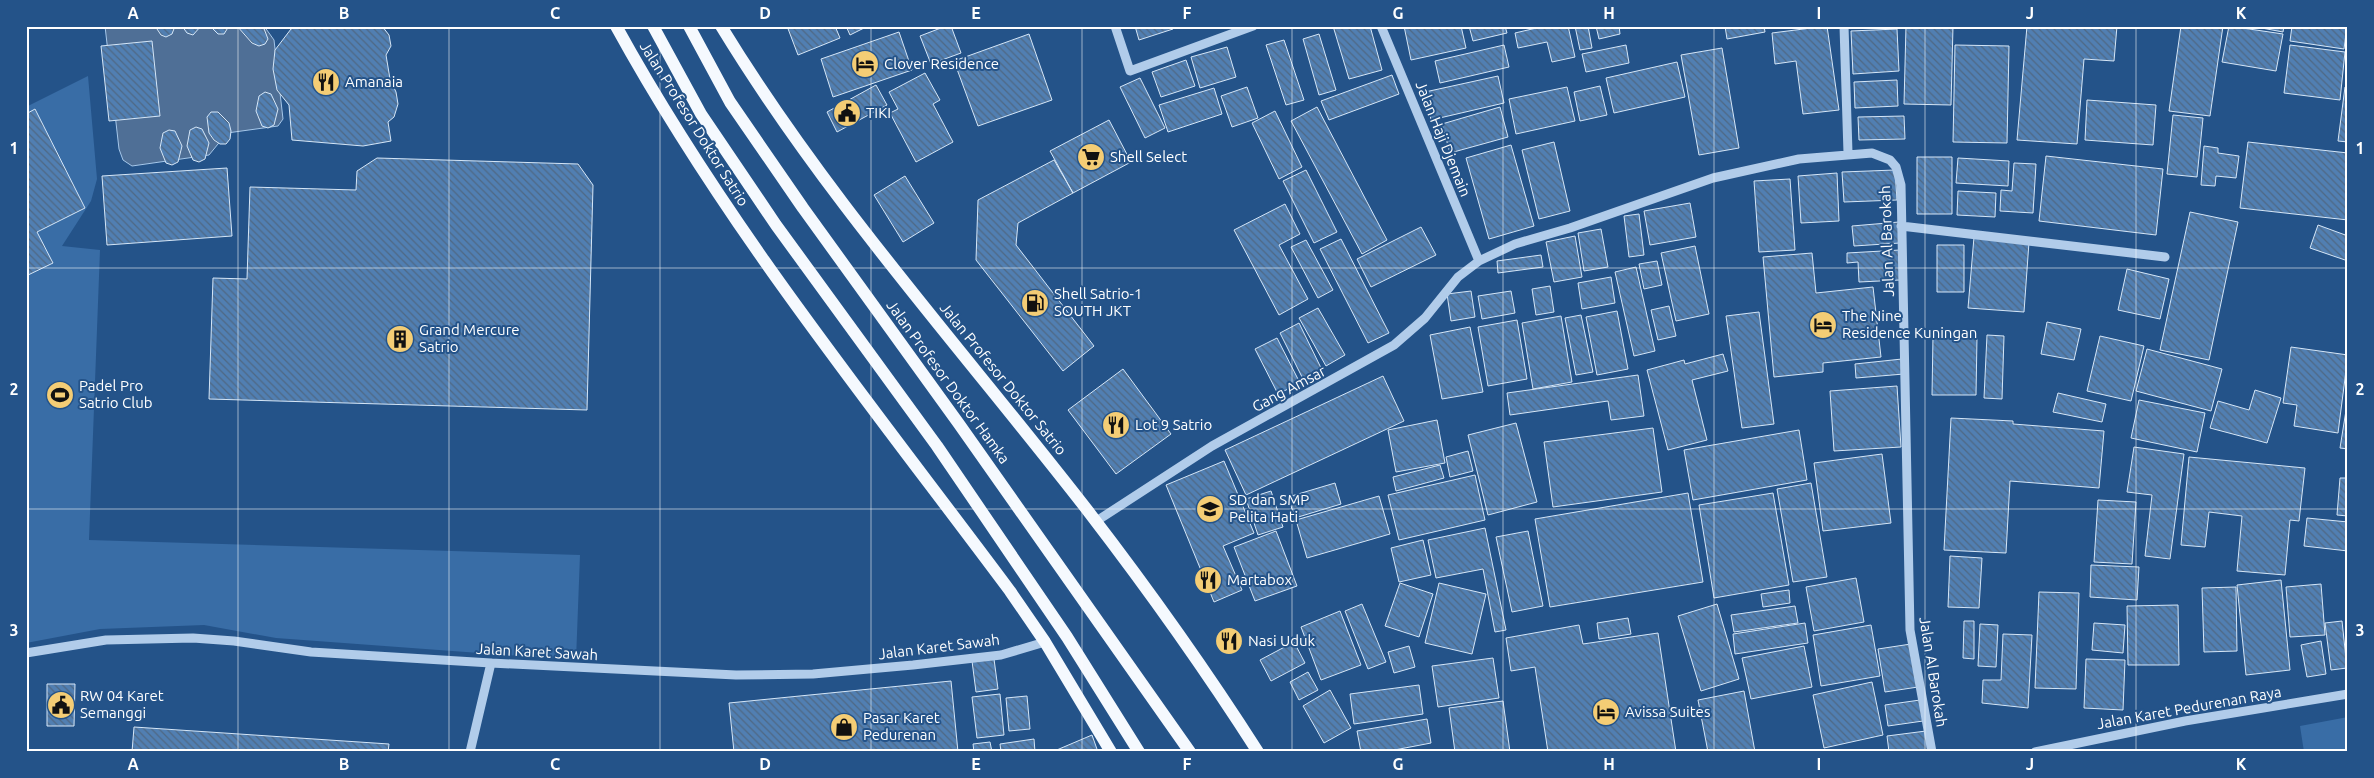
<svg xmlns="http://www.w3.org/2000/svg" width="2374" height="778" viewBox="0 0 2374 778" font-family="Ubuntu,sans-serif">
<style>
.green{fill:#396da6}
.water{fill:#4f6f96;stroke:#a5c7ea}
.building{fill:url(#building-back-hatch);stroke:#d5e6f7}
.lines{fill:none;stroke-linecap:round;stroke-linejoin:round}
.minor{stroke:#b1ccea;stroke-width:9}
.major{stroke:#f5f9fe;stroke-width:12}
.grid{fill:none;stroke:#fff;stroke-width:1;stroke-opacity:0.55}
.labels{text-anchor:middle;stroke-width:4;stroke-linejoin:round;paint-order:stroke}
.poi-label{font-size:15px;fill:#fff;stroke:#245389;text-anchor:start}
.street-label{font-size:15px;fill:#fff;stroke:#245389}
.neatline{fill:none;stroke:#fff;stroke-width:2}
.grid-label{font-size:16px;text-anchor:middle;font-weight:bold;fill:#fff}
</style>
<defs>
<pattern id="building-back-hatch" width="6" height="6" patternUnits="userSpaceOnUse" patternTransform="scale(1.25)"><rect width="6" height="6" fill="#517fb2"/><path d="M-1 5l2 2M0 0l6 6M5-1l2 2" fill="none" stroke="#4f6884"/></pattern>
</defs>
<rect width="100%" height="100%" fill="#245389"/>
<path class="green" d="M 88,76 L 97,179 L 91,201 L 62,246 L 100,250 L 89,540 L 580,555 L 576,660 L 276,638 L 204,625 L 100,629 L 26,643 L 26,107 Z
M 2348,717 L 2348,752 L 2304,752 L 2300,726 Z"/>
<path class="water" d="M 105,26 L 264,26 L 274,40 L 283,119 L 278,126 L 227,133 L 209,155 L 132,166 L 123,160 L 119,149 Z"/>
<path class="building" d="M 155,26 L 175,26 L 172,34 L 166,37 L 161,35 Z
M 201,26 L 193,35 L 187,33 L 182,26 Z
M 210,26 L 229,26 L 224,34 L 218,34 Z
M 237,26 L 263,26 L 268,39 L 265,44 L 259,46 L 252,43 Z
M 297,26 L 382,26 L 389,35 L 391,46 L 386,55 L 390,79 L 396,92 L 398,104 L 394,117 L 388,122 L 391,141 L 363,146 L 292,140 L 289,105 L 277,90 L 273,69 L 275,50 L 291,29 Z
M 787,26 L 835,26 L 840,38 L 798,55 Z
M 846,26 L 868,26 L 850,35 Z
M 946,26 L 951,26 L 961,53 L 931,64 L 920,36 Z
M 1135,26 L 1173,26 L 1173,29 L 1139,40 Z
M 1333,26 L 1370,26 L 1382,70 L 1349,79 Z
M 1404,26 L 1461,26 L 1466,48 L 1411,60 Z
M 1469,26 L 1505,26 L 1507,33 L 1473,41 Z
M 1545,26 L 1568,26 L 1575,57 L 1552,62 L 1547,42 L 1518,48 L 1515,33 Z
M 1575,26 L 1588,26 L 1592,48 L 1580,50 Z
M 1596,26 L 1619,26 L 1620,34 L 1599,39 Z
M 1725,26 L 1764,26 L 1765,32 L 1727,39 Z
M 1827,26 L 1839,110 L 1803,114 L 1796,61 L 1775,64 L 1772,33 Z
M 1906,26 L 1953,26 L 1951,105 L 1904,104 Z
M 2027,26 L 2117,26 L 2114,61 L 2084,59 L 2077,144 L 2017,140 Z
M 2181,26 L 2223,26 L 2210,116 L 2169,111 Z
M 2229,26 L 2283,34 L 2276,71 L 2222,62 Z
M 2251,26 L 2284,26 L 2283,32 Z
M 2292,26 L 2347,26 L 2344,49 L 2290,41 Z
M 1897,29 L 1899,71 L 1853,74 L 1851,31 Z
M 899,32 L 912,70 L 833,97 L 821,59 Z
M 1029,34 L 1052,100 L 978,126 L 954,61 Z
M 1319,34 L 1336,90 L 1319,95 L 1303,39 Z
M 1284,40 L 1304,100 L 1286,105 L 1266,45 Z
M 152,41 L 160,116 L 109,121 L 101,46 Z
M 1504,45 L 1509,67 L 1440,83 L 1435,61 Z
M 1626,45 L 1629,63 L 1586,72 L 1582,54 Z
M 1955,45 L 2009,46 L 2007,143 L 1953,142 Z
M 2290,45 L 2345,52 L 2340,100 L 2284,93 Z
M 1227,47 L 1236,77 L 1200,88 L 1191,57 Z
M 1722,48 L 1739,148 L 1699,155 L 1681,55 Z
M 1186,60 L 1195,86 L 1161,97 L 1152,72 Z
M 1677,62 L 1685,97 L 1614,113 L 1606,78 Z
M 925,73 L 940,100 L 933,104 L 953,142 L 916,162 L 890,113 L 898,109 L 889,92 Z
M 1392,75 L 1399,94 L 1329,120 L 1321,101 Z
M 1498,76 L 1504,103 L 1431,120 L 1425,92 Z
M 1140,78 L 1165,128 L 1145,138 L 1120,87 Z
M 1897,80 L 1898,106 L 1855,108 L 1854,82 Z
M 876,85 L 887,105 L 837,132 L 827,112 Z
M 1600,86 L 1607,115 L 1580,121 L 1574,92 Z
M 1247,87 L 1258,118 L 1232,127 L 1221,96 Z
M 1567,87 L 1575,121 L 1516,134 L 1509,99 Z
M 2345,87 L 2348,88 L 2348,142 L 2338,141 Z
M 1214,88 L 1222,114 L 1168,132 L 1159,105 Z
M 265,92 L 271,94 L 278,109 L 274,125 L 268,128 L 262,126 L 256,111 L 259,96 Z
M 2087,100 L 2156,105 L 2153,145 L 2085,140 Z
M 1317,107 L 1387,240 L 1362,254 L 1291,121 Z
M 1500,107 L 1508,137 L 1450,153 L 1442,124 Z
M 35,109 L 85,208 L 37,232 L 53,263 L 26,276 L 26,114 Z
M 1275,111 L 1302,167 L 1279,179 L 1252,123 Z
M 211,112 L 218,112 L 229,123 L 231,131 L 230,139 L 226,144 L 220,144 L 214,140 L 209,133 L 207,117 Z
M 2173,115 L 2203,118 L 2197,177 L 2167,174 Z
M 1904,116 L 1905,139 L 1859,140 L 1858,117 Z
M 1109,120 L 1131,162 L 1073,193 L 1050,151 Z
M 196,127 L 202,129 L 209,143 L 205,159 L 199,162 L 193,160 L 187,146 L 190,130 Z
M 169,130 L 175,131 L 182,146 L 178,162 L 172,165 L 166,163 L 160,148 L 163,133 Z
M 1554,142 L 1570,211 L 1539,219 L 1522,150 Z
M 2248,142 L 2348,153 L 2348,220 L 2240,208 Z
M 1511,145 L 1534,226 L 1489,239 L 1466,158 Z
M 2204,146 L 2218,148 L 2218,153 L 2239,156 L 2236,178 L 2216,176 L 2215,186 L 2201,185 Z
M 2046,156 L 2163,169 L 2156,235 L 2039,221 Z
M 1917,157 L 1952,157 L 1952,214 L 1917,214 Z
M 377,158 L 578,164 L 593,185 L 587,410 L 209,399 L 213,278 L 247,279 L 250,187 L 356,190 L 357,171 Z
M 1958,158 L 2009,161 L 2008,186 L 1956,183 Z
M 1054,160 L 1073,193 L 1018,223 L 1016,245 L 1094,346 L 1063,371 L 976,260 L 978,200 Z
M 2014,163 L 2036,164 L 2033,213 L 2000,211 L 2001,190 L 2012,191 Z
M 227,168 L 232,236 L 107,245 L 102,176 Z
M 1306,170 L 1337,232 L 1314,243 L 1283,181 Z
M 1895,170 L 1897,200 L 1844,202 L 1842,172 Z
M 1837,173 L 1839,221 L 1801,223 L 1798,176 Z
M 905,176 L 934,223 L 903,242 L 874,195 Z
M 1790,179 L 1795,250 L 1759,252 L 1754,181 Z
M 1958,191 L 1996,193 L 1995,217 L 1957,215 Z
M 1690,203 L 1696,237 L 1650,245 L 1644,211 Z
M 1285,204 L 1300,234 L 1279,245 L 1308,299 L 1279,315 L 1234,230 Z
M 2190,212 L 2238,222 L 2209,360 L 2160,350 Z
M 1639,214 L 1644,255 L 1629,257 L 1624,216 Z
M 1899,222 L 1900,243 L 1854,246 L 1852,226 Z
M 2318,225 L 2348,236 L 2348,261 L 2310,248 Z
M 1421,227 L 1436,255 L 1371,287 L 1357,259 Z
M 1601,229 L 1608,267 L 1584,271 L 1578,233 Z
M 1575,236 L 1582,277 L 1554,282 L 1546,242 Z
M 1974,237 L 2029,242 L 2024,312 L 1968,308 Z
M 1341,239 L 1389,333 L 1368,343 L 1320,249 Z
M 1306,240 L 1333,290 L 1318,298 L 1291,247 Z
M 1937,245 L 1964,245 L 1964,292 L 1937,292 Z
M 1695,246 L 1709,314 L 1676,321 L 1661,253 Z
M 1900,250 L 1900,280 L 1859,282 L 1858,262 L 1847,263 L 1847,253 Z
M 1812,253 L 1816,293 L 1873,287 L 1881,357 L 1823,363 L 1823,372 L 1774,377 L 1763,257 Z
M 1541,255 L 1543,267 L 1498,273 L 1497,261 Z
M 1657,261 L 1662,285 L 1644,289 L 1639,264 Z
M 1636,267 L 1655,351 L 1634,356 L 1615,272 Z
M 2127,269 L 2169,279 L 2160,319 L 2118,310 Z
M 1611,277 L 1615,303 L 1582,309 L 1578,283 Z
M 1550,286 L 1554,312 L 1536,315 L 1532,289 Z
M 1471,291 L 1475,317 L 1451,321 L 1447,294 Z
M 1511,291 L 1515,313 L 1482,319 L 1478,296 Z
M 1669,306 L 1676,336 L 1658,340 L 1651,310 Z
M 1318,308 L 1345,355 L 1326,366 L 1299,318 Z
M 1617,311 L 1628,369 L 1597,375 L 1586,317 Z
M 1759,312 L 1774,424 L 1742,428 L 1726,316 Z
M 1581,315 L 1593,372 L 1576,375 L 1565,318 Z
M 1561,316 L 1572,382 L 1533,389 L 1522,323 Z
M 1517,320 L 1527,379 L 1488,386 L 1478,327 Z
M 2047,322 L 2081,329 L 2074,360 L 2041,354 Z
M 1299,323 L 1324,374 L 1305,383 L 1280,333 Z
M 1470,327 L 1483,392 L 1442,399 L 1430,335 Z
M 1987,335 L 2004,336 L 2002,399 L 1984,398 Z
M 1933,336 L 1977,337 L 1976,395 L 1932,395 Z
M 2100,336 L 2144,346 L 2131,401 L 2087,391 Z
M 1277,338 L 1300,383 L 1278,394 L 1255,349 Z
M 2291,347 L 2348,355 L 2338,433 L 2294,426 L 2297,405 L 2283,403 Z
M 2147,349 L 2222,369 L 2211,411 L 2136,391 Z
M 1723,354 L 1728,371 L 1692,380 L 1707,440 L 1668,450 L 1647,370 L 1684,360 L 1685,364 Z
M 1902,359 L 1904,374 L 1856,378 L 1855,364 Z
M 1123,369 L 1171,434 L 1116,474 L 1068,410 Z
M 1638,375 L 1644,416 L 1611,420 L 1608,401 L 1510,415 L 1507,393 Z
M 1383,376 L 1404,421 L 1246,495 L 1225,450 Z
M 1897,386 L 1901,447 L 1834,451 L 1830,391 Z
M 2255,390 L 2281,398 L 2267,443 L 2210,428 L 2218,401 L 2249,410 Z
M 2058,393 L 2106,404 L 2102,422 L 2053,412 Z
M 2348,398 L 2348,449 L 2340,448 Z
M 2139,400 L 2205,413 L 2197,452 L 2131,438 Z
M 1951,418 L 2013,421 L 2013,424 L 2104,431 L 2099,488 L 2010,481 L 2006,553 L 1944,550 Z
M 1437,420 L 1445,463 L 1396,472 L 1388,430 Z
M 1516,423 L 1537,502 L 1488,515 L 1468,435 Z
M 1653,428 L 1662,492 L 1553,507 L 1544,442 Z
M 1799,430 L 1807,480 L 1693,500 L 1684,450 Z
M 2134,447 L 2184,454 L 2170,559 L 2145,556 L 2152,495 L 2127,492 Z
M 1468,451 L 1473,471 L 1450,477 L 1446,457 Z
M 1882,454 L 1891,523 L 1823,531 L 1814,463 Z
M 2189,457 L 2305,468 L 2299,521 L 2290,520 L 2285,575 L 2237,571 L 2242,516 L 2209,512 L 2205,547 L 2181,545 Z
M 1224,461 L 1254,533 L 1223,546 L 1242,590 L 1214,602 L 1166,485 Z
M 1440,465 L 1444,478 L 1396,491 L 1393,477 Z
M 1475,475 L 1485,520 L 1399,540 L 1388,495 Z
M 2340,478 L 2348,478 L 2348,516 L 2337,515 Z
M 1335,483 L 1341,504 L 1295,518 L 1288,497 Z
M 1811,483 L 1827,577 L 1793,582 L 1777,489 Z
M 1271,491 L 1283,527 L 1258,535 L 1246,499 Z
M 1688,493 L 1703,582 L 1550,607 L 1535,519 Z
M 1773,493 L 1789,585 L 1714,598 L 1699,505 Z
M 1379,496 L 1390,534 L 1307,558 L 1296,520 Z
M 2098,500 L 2136,502 L 2132,564 L 2094,562 Z
M 2307,518 L 2348,522 L 2348,551 L 2304,546 Z
M 1485,528 L 1506,630 L 1495,632 L 1483,569 L 1436,578 L 1428,540 Z
M 1276,531 L 1297,586 L 1255,601 L 1234,547 Z
M 1528,531 L 1543,606 L 1512,612 L 1496,537 Z
M 1423,540 L 1431,575 L 1399,582 L 1391,548 Z
M 1950,556 L 1982,558 L 1979,608 L 1948,607 Z
M 2091,565 L 2139,567 L 2137,600 L 2090,597 Z
M 1856,578 L 1864,622 L 1814,631 L 1806,587 Z
M 2281,580 L 2290,670 L 2246,675 L 2237,585 Z
M 1400,583 L 1433,594 L 1419,637 L 1385,626 Z
M 1439,583 L 1486,594 L 1472,654 L 1425,643 Z
M 2321,584 L 2325,635 L 2290,637 L 2286,587 Z
M 2236,587 L 2237,651 L 2204,652 L 2202,588 Z
M 1789,590 L 1790,603 L 1763,607 L 1761,594 Z
M 2039,592 L 2079,593 L 2076,689 L 2035,688 Z
M 1362,604 L 1386,662 L 1368,669 L 1345,611 Z
M 1717,604 L 1739,679 L 1701,691 L 1678,616 Z
M 2178,605 L 2179,665 L 2128,665 L 2127,606 Z
M 1795,606 L 1798,623 L 1734,632 L 1731,615 Z
M 1340,611 L 1361,665 L 1321,680 L 1301,627 Z
M 1628,618 L 1631,634 L 1599,639 L 1597,623 Z
M 1964,621 L 1974,621 L 1974,659 L 1963,658 Z
M 2342,621 L 2347,668 L 2331,670 L 2325,623 Z
M 1805,623 L 1808,643 L 1735,654 L 1733,634 Z
M 2094,623 L 2125,625 L 2123,653 L 2092,650 Z
M 1980,624 L 1998,625 L 1996,667 L 1978,666 Z
M 1579,625 L 1583,644 L 1658,633 L 1676,752 L 1548,752 L 1535,667 L 1511,671 L 1506,638 Z
M 1871,625 L 1880,676 L 1821,686 L 1813,635 Z
M 2003,634 L 2032,635 L 2028,708 L 1982,703 L 1983,680 L 2001,680 Z
M 2321,641 L 2326,674 L 2307,677 L 2301,645 Z
M 1294,642 L 1305,663 L 1271,681 L 1260,660 Z
M 1911,644 L 1918,687 L 1885,692 L 1878,649 Z
M 1409,646 L 1415,667 L 1394,673 L 1388,652 Z
M 1804,646 L 1812,687 L 1751,699 L 1742,658 Z
M 1493,658 L 1499,698 L 1438,707 L 1432,666 Z
M 994,659 L 998,689 L 976,692 L 972,661 Z
M 2086,659 L 2125,660 L 2123,710 L 2084,708 Z
M 1308,672 L 1318,690 L 1299,700 L 1290,682 Z
M 951,681 L 958,752 L 734,752 L 729,703 Z
M 1872,682 L 1883,735 L 1824,748 L 1813,695 Z
M 47,684 L 75,684 L 74,726 L 47,726 Z
M 1419,685 L 1423,714 L 1354,724 L 1350,694 Z
M 1330,690 L 1351,728 L 1324,743 L 1303,706 Z
M 1744,691 L 1755,752 L 1708,752 L 1698,700 Z
M 1000,694 L 1004,735 L 977,738 L 972,697 Z
M 1027,696 L 1030,729 L 1009,731 L 1006,698 Z
M 1920,700 L 1923,721 L 1888,726 L 1885,705 Z
M 1503,701 L 1510,752 L 1455,752 L 1449,708 Z
M 1427,719 L 1431,743 L 1384,752 L 1361,752 L 1357,731 Z
M 134,727 L 389,744 L 388,752 L 132,752 Z
M 1926,731 L 1929,751 L 1889,752 L 1887,736 Z
M 1092,735 L 1098,752 L 1052,752 Z
M 1034,739 L 1035,752 L 1001,752 L 1000,744 Z
M 990,742 L 992,752 L 974,752 L 973,744 Z"/>
<g class="lines">
<path class="minor" d="M 1115,26 L 1130,71 L 1253,26
M 1381,26 L 1479,261
M 1844,26 L 1848,153
M 1901,226 L 2165,257
M 1095,522 L 1212,446 L 1394,345 L 1425,318 L 1458,277 L 1479,261 L 1515,244 L 1570,228 L 1713,178 L 1799,159 L 1872,153 L 1890,160 L 1896,167 L 1901,185 L 1910,630 L 1932,752
M 26,653 L 106,640 L 193,638 L 234,641 L 311,652 L 491,663 L 736,675 L 813,674 L 913,665 L 1001,655 L 1045,642
M 470,752 L 491,663
M 2035,752 L 2185,721 L 2348,694"/>
<path class="major" d="M 616,26 C 727,228 873,407 1010,591 L 1045,642 L 1111,752
M 653,26 L 701,114 L 776,225 L 937,446 L 1067,637 L 1139,752
M 689,26 L 730,102 L 803,208 L 959,424 L 1190,752
M 721,26 C 827,200 964,351 1088,511 C 1148,589 1205,669 1258,752"/>
</g>
<path class="grid" d="M 238,26 L 238,752M 449,26 L 449,752M 660,26 L 660,752M 871,26 L 871,752M 1082,26 L 1082,752M 1292,26 L 1292,752M 1503,26 L 1503,752M 1714,26 L 1714,752M 1925,26 L 1925,752M 2136,26 L 2136,752M 26,268 L 2348,268M 26,509 L 2348,509"/>
<defs>
<g id="hotel-disc" transform="scale(1.4375)"><circle r="9.5" fill="#f4cd75" stroke="#245389"/><path d="M-6-4.5h1.5V1H6V5H4.5V3h-9V5H-6ZM-4 0a1.8 1.8 0 1 1 3.6 0ZM.5 0V-2.5h3Q6-2.5 6 0Z" fill="#111"/></g>
<g id="restaurant-disc" transform="scale(1.4375)"><circle r="9.5" fill="#f4cd75" stroke="#245389"/><path d="M-5-6h1v4h1v-4h1v4h1v-4h1v5L-1.5 .5V6h-2V.5L-5-1ZM5-6V6H3V1.5H1.5Q1.5-4 5-6Z" fill="#111"/></g>
<g id="civic-disc" transform="scale(1.4375)"><circle r="9.5" fill="#f4cd75" stroke="#245389"/><path d="M-.6-6.5H3V-4.5H.6V-3L4-1V1h2V6H-6V1h2V-1L-.6-3ZM-1.2 2.5V6h2.4V2.5Z" fill="#111"/></g>
<g id="supermarket-disc" transform="scale(1.4375)"><circle r="9.5" fill="#f4cd75" stroke="#245389"/><path d="M-6-5.5h2.5l.6 2H6L4.5 2H-2.5L-4.4-4H-6ZM-1.5 3.2a1.3 1.3 0 1 0 .1 0ZM3 3.2a1.3 1.3 0 1 0 .1 0Z" fill="#111"/></g>
<g id="fuel-disc" transform="scale(1.4375)"><circle r="9.5" fill="#f4cd75" stroke="#245389"/><path d="M-5.5-6h7V0h2V4h1.3V-2.5L3-4.5l.8-.8L6-3V5H2.5V1h-1V6h-7ZM-4.2-4.7v3.2H.2V-4.7Z" fill="#111"/></g>
<g id="building-disc" transform="scale(1.4375)"><circle r="9.5" fill="#f4cd75" stroke="#245389"/><path d="M-4-6H4V6H1V3H-1V6H-4ZM-2.5-4.3h1.7v1.8h-1.7ZM.8-4.3h1.7v1.8H.8ZM-2.5-1h1.7V.8h-1.7ZM.8-1h1.7V.8H.8Z" fill="#111"/></g>
<g id="stadium-disc" transform="scale(1.4375)"><circle r="9.5" fill="#f4cd75" stroke="#245389"/><path d="M0-5a6.5 5 0 1 0 0 10a6.5 5 0 1 0 0-10ZM-3.5-1.8h7v3.6h-7Z" fill="#111"/></g>
<g id="school-disc" transform="scale(1.4375)"><circle r="9.5" fill="#f4cd75" stroke="#245389"/><path d="M0-5L7-2L0 1L-7-2ZM-4 1L0 2.5L4 1V4Q0 6-4 4Z" fill="#111"/></g>
<g id="shop-disc" transform="scale(1.4375)"><circle r="9.5" fill="#f4cd75" stroke="#245389"/><path d="M-5-2.5h2.3a2.7 3.5 0 0 1 5.4 0H5L5.5 6h-11ZM-1.5-2.5h3a1.5 2.3 0 0 0-3 0Z" fill="#111"/></g>
</defs>
<g fill-rule="evenodd">
<use href="#hotel-disc" x="865" y="64"/>
<use href="#restaurant-disc" x="326" y="82"/>
<use href="#civic-disc" x="847" y="113"/>
<use href="#supermarket-disc" x="1091" y="157"/>
<use href="#fuel-disc" x="1035" y="303"/>
<use href="#hotel-disc" x="1823" y="325"/>
<use href="#building-disc" x="400" y="339"/>
<use href="#stadium-disc" x="60" y="395"/>
<use href="#restaurant-disc" x="1116" y="425"/>
<use href="#school-disc" x="1210" y="509"/>
<use href="#restaurant-disc" x="1208" y="580"/>
<use href="#restaurant-disc" x="1229" y="641"/>
<use href="#civic-disc" x="61" y="705"/>
<use href="#hotel-disc" x="1606" y="712"/>
<use href="#shop-disc" x="844" y="727"/>
</g>
<g class="labels">
<g class="poi-label">
<text x="884" y="69">Clover Residence</text>
<text x="345" y="87">Amanaia</text>
<text x="866" y="118">TIKI</text>
<text x="1110" y="162">Shell Select</text>
<text x="1054" y="299">Shell Satrio-1<tspan x="1054" dy="17">SOUTH JKT</tspan></text>
<text x="1842" y="321">The Nine<tspan x="1842" dy="17">Residence Kuningan</tspan></text>
<text x="419" y="335">Grand Mercure<tspan x="419" dy="17">Satrio</tspan></text>
<text x="79" y="391">Padel Pro<tspan x="79" dy="17">Satrio Club</tspan></text>
<text x="1135" y="430">Lot 9 Satrio</text>
<text x="1229" y="505">SD dan SMP<tspan x="1229" dy="17">Pelita Hati</tspan></text>
<text x="1227" y="585">Martabox</text>
<text x="1248" y="646">Nasi Uduk</text>
<text x="80" y="701">RW 04 Karet<tspan x="80" dy="17">Semanggi</tspan></text>
<text x="1625" y="717">Avissa Suites</text>
<text x="863" y="723">Pasar Karet<tspan x="863" dy="17">Pedurenan</tspan></text>
</g>
<g class="street-label">
<text transform="translate(694 124) rotate(58)" y="5">Jalan Profesor Doktor Satrio</text>
<text transform="translate(1443 139) rotate(68)" y="5">Jalan Haji Djemain</text>
<text transform="translate(1887 241) rotate(-92)" y="5">Jalan Al Barokah</text>
<text transform="translate(1003 379) rotate(51)" y="5">Jalan Profesor Doktor Satrio</text>
<text transform="translate(948 382) rotate(54)" y="5">Jalan Profesor Doktor Hamka</text>
<text transform="translate(1289 389) rotate(-28)" y="5">Gang Amsar</text>
<text transform="translate(939 647) rotate(-7)" y="5">Jalan Karet Sawah</text>
<text transform="translate(537 652) rotate(3)" y="5">Jalan Karet Sawah</text>
<text transform="translate(1933 672) rotate(81)" y="5">Jalan Al Barokah</text>
<text transform="translate(2189 708) rotate(-10)" y="5">Jalan Karet Pedurenan Raya</text>
</g>
</g>
<rect width="2374" height="778" fill="none" stroke="#245389" stroke-width="55"/>
<rect x="28" y="28" width="2318" height="722" class="neatline"/>
<g class="grid-label">
<text x="133" y="19">A</text>
<text x="344" y="19">B</text>
<text x="555" y="19">C</text>
<text x="765" y="19">D</text>
<text x="976" y="19">E</text>
<text x="1187" y="19">F</text>
<text x="1398" y="19">G</text>
<text x="1609" y="19">H</text>
<text x="1819" y="19">I</text>
<text x="2030" y="19">J</text>
<text x="2241" y="19">K</text>
<text x="14" y="154">1</text>
<text x="2360" y="154">1</text>
<text x="14" y="395">2</text>
<text x="2360" y="395">2</text>
<text x="14" y="636">3</text>
<text x="2360" y="636">3</text>
<text x="133" y="770">A</text>
<text x="344" y="770">B</text>
<text x="555" y="770">C</text>
<text x="765" y="770">D</text>
<text x="976" y="770">E</text>
<text x="1187" y="770">F</text>
<text x="1398" y="770">G</text>
<text x="1609" y="770">H</text>
<text x="1819" y="770">I</text>
<text x="2030" y="770">J</text>
<text x="2241" y="770">K</text>
</g>
</svg>
